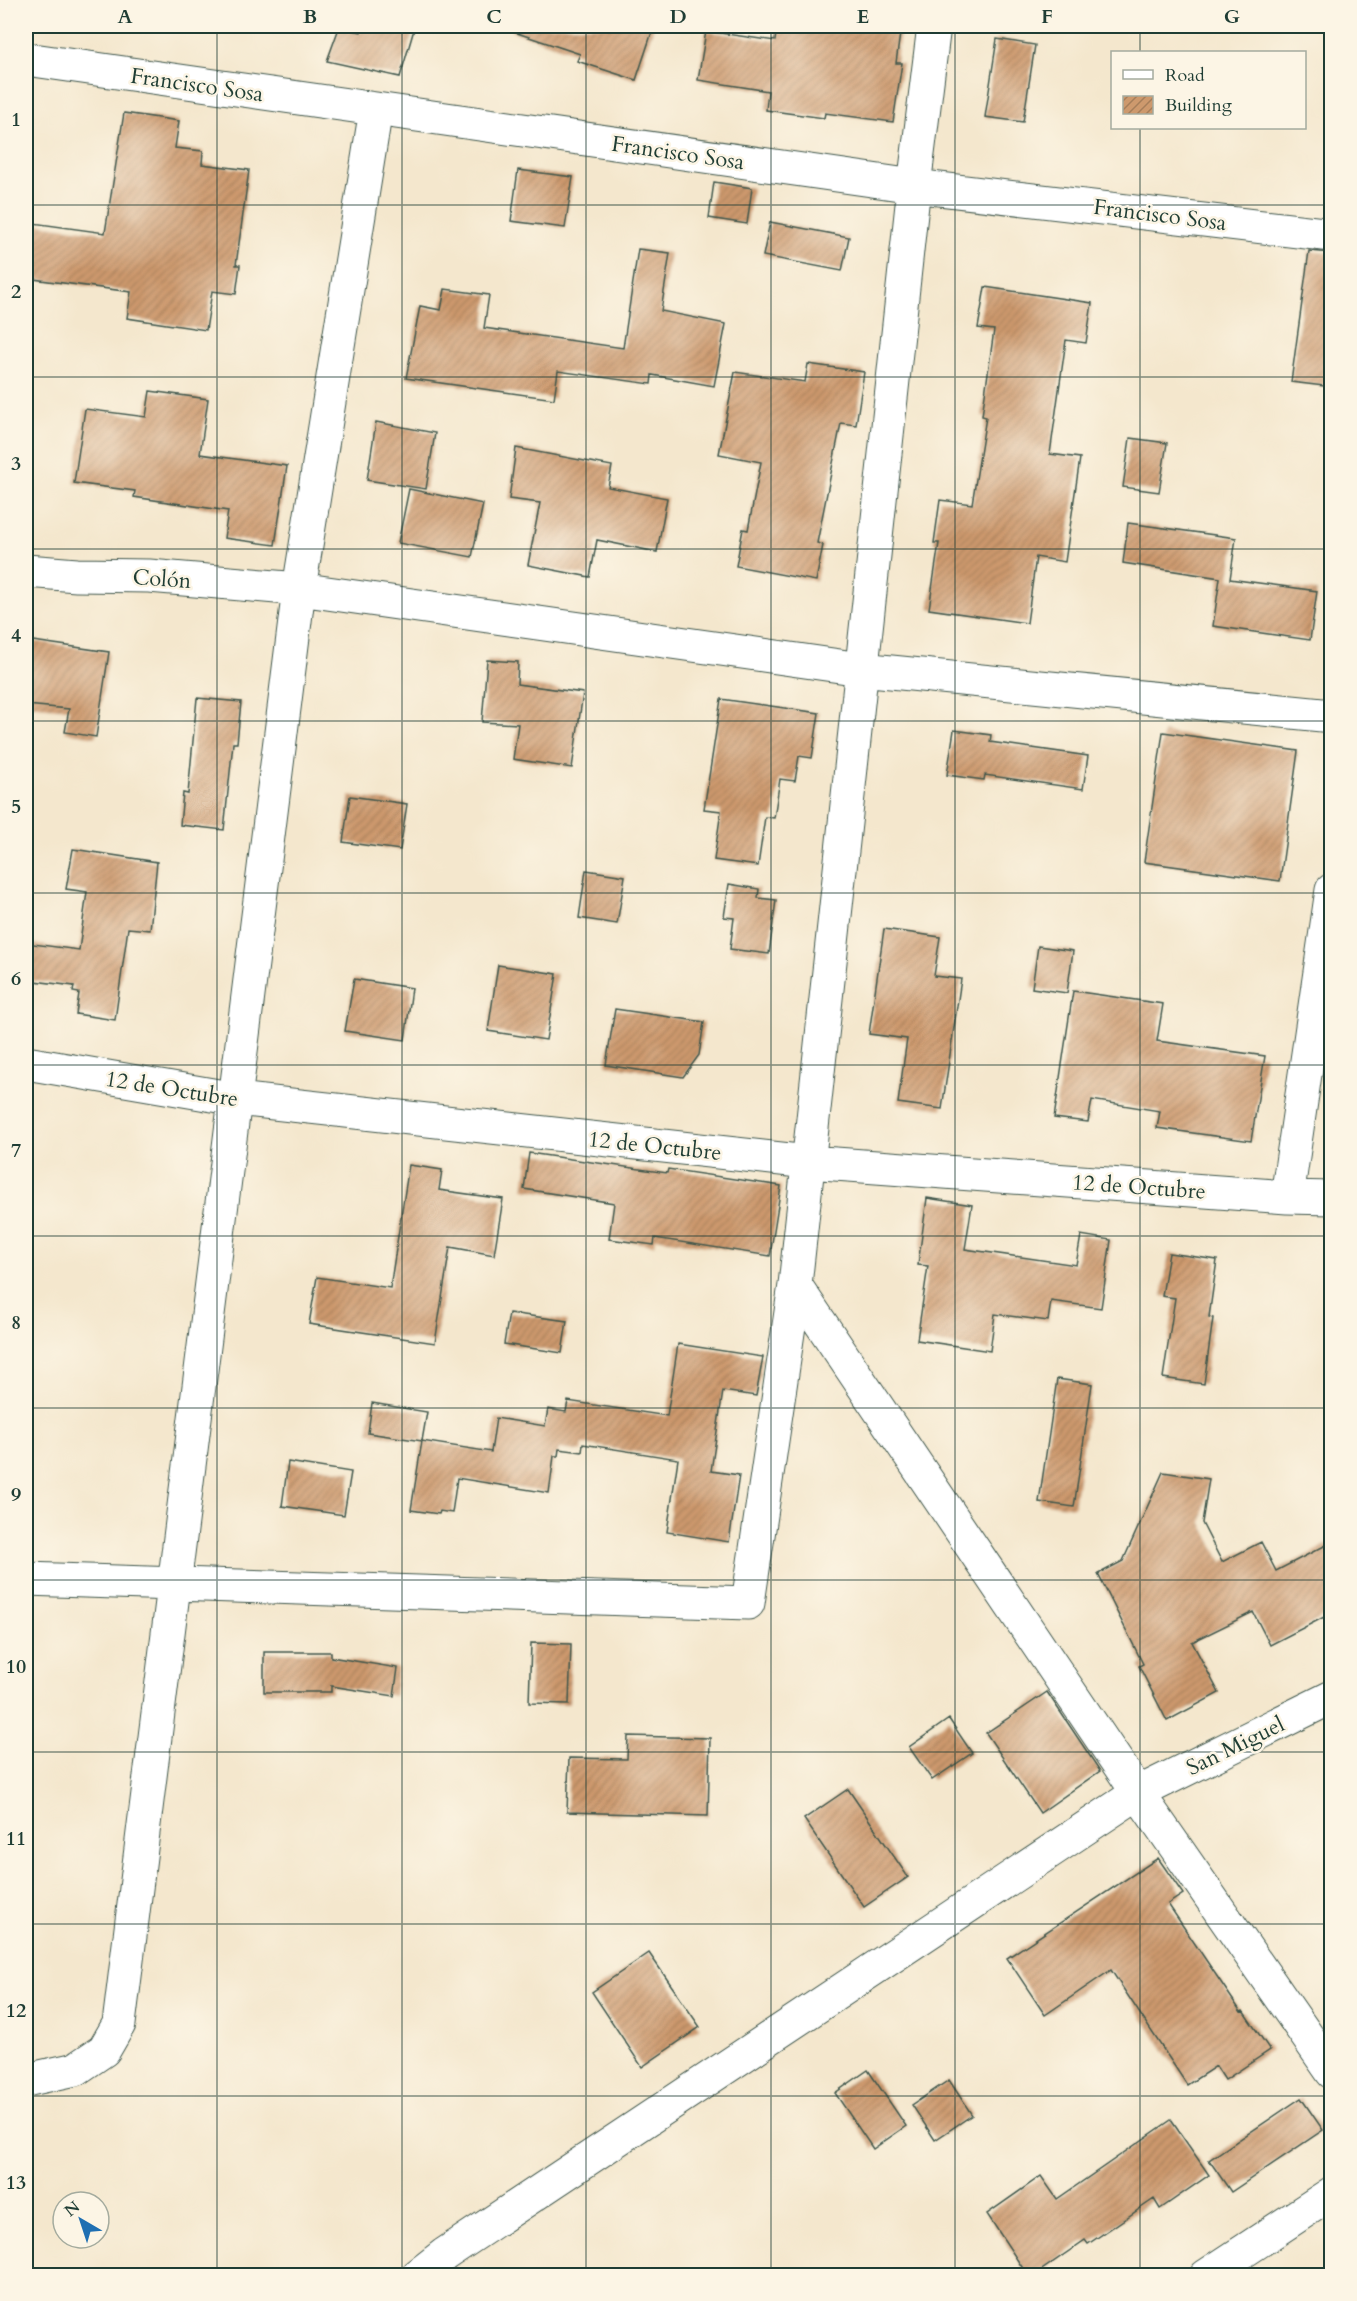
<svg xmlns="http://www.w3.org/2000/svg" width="1357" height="2301" viewBox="0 0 1357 2301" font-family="Cardo,serif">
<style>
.building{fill:url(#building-hatch)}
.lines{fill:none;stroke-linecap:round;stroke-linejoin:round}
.minor-casing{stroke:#3f564b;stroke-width:35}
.minor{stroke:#fff;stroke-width:33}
.grid{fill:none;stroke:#1f3d34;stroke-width:1.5;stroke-opacity:0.55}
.labels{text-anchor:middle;stroke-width:5;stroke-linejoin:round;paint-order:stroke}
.street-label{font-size:22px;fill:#1f3d34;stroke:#fcf5e5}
.neatline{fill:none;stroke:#1f3d34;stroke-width:2}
.grid-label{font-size:20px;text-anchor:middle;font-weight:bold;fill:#1f3d34}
</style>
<defs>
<pattern id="building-hatch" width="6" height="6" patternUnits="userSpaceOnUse" patternTransform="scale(1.5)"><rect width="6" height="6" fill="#cd996d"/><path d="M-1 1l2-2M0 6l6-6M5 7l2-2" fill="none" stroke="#a67e5a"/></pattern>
</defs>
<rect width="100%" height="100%" fill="#fcf5e5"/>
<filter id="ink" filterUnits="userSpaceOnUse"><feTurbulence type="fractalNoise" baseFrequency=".0167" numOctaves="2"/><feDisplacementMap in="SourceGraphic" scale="12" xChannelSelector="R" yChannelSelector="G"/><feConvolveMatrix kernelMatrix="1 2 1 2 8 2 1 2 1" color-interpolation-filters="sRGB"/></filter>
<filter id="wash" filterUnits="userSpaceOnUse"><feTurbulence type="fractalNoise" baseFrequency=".008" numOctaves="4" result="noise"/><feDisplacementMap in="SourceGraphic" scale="24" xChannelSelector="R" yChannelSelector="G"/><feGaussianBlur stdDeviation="1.35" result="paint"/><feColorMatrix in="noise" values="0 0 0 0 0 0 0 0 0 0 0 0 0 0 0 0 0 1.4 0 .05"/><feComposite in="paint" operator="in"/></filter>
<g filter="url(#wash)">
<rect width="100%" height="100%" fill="#f4e7cd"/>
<g id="blocks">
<path class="building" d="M 362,26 L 415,26 L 400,77 L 327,61 L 339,28 L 361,32 Z
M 512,26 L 654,26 L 636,80 L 577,61 L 580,54 L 511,31 Z
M 777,26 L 901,26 L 896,63 L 902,63 L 893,122 L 825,113 L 824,118 L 766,110 L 768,91 L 698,80 L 706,31 L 775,41 Z
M 997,39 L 1035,45 L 1023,122 L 985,117 Z
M 124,113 L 179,121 L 175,148 L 203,151 L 202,164 L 249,170 L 236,265 L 240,265 L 236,294 L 212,291 L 206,330 L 127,318 L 131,292 L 26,278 L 26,222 L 105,233 Z
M 518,170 L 573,177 L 565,228 L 511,221 Z
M 714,182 L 752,188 L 747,224 L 709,218 Z
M 770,222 L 849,237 L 842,271 L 763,256 Z
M 638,249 L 670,253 L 661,311 L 726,324 L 714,386 L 652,375 L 651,384 L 558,371 L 554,399 L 406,378 L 420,306 L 441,310 L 445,289 L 489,295 L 484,328 L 623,348 Z
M 1309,251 L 1332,253 L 1332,387 L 1291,382 Z
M 985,287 L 1092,303 L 1086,343 L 1066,340 L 1050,454 L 1080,458 L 1065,562 L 1036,557 L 1027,623 L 929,609 L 939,543 L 934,543 L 940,500 L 972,504 L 986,417 L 982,416 L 994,330 L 978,328 Z
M 808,364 L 864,372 L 856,425 L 841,423 L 817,543 L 823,545 L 816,581 L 736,566 L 743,529 L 748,530 L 761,462 L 719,454 L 735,372 L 805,382 Z
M 150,391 L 208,399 L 200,454 L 287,466 L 275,545 L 224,538 L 228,511 L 134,497 L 135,491 L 74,483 L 85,409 L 146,417 Z
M 376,422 L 435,433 L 426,489 L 367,480 Z
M 1130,438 L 1167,443 L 1159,492 L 1123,487 Z
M 516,448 L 612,466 L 608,487 L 667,498 L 657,552 L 597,540 L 590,577 L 528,565 L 540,503 L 509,499 Z
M 409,489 L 483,504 L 472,557 L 398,543 Z
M 1128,523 L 1236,538 L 1230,579 L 1317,591 L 1310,640 L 1213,626 L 1220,578 L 1123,563 Z
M 26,640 L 109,652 L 96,737 L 65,732 L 69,709 L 26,705 Z
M 487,660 L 518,662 L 517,684 L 583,693 L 572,768 L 513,759 L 518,724 L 482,722 Z
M 197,698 L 241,702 L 237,743 L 233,743 L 224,830 L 180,825 L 183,793 L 188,794 Z
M 721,699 L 819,713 L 812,758 L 799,756 L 795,781 L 780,779 L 774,818 L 765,817 L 758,866 L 714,860 L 721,811 L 704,809 Z
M 954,730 L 991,735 L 990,742 L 1088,756 L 1083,789 L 985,775 L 984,780 L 947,775 Z
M 1163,732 L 1298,751 L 1280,881 L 1144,862 Z
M 350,796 L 407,804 L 400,850 L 343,842 Z
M 73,849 L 157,862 L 150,930 L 128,928 L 115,1020 L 76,1014 L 79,993 L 73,992 L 74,986 L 26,980 L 26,943 L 79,950 L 87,892 L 66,889 Z
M 586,870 L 625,876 L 617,924 L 579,918 Z
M 729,884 L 759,889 L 758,898 L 776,900 L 769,954 L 730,949 L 734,918 L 724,917 Z
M 884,929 L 940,937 L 934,976 L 961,979 L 942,1109 L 898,1103 L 907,1039 L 869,1034 Z
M 1038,946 L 1073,951 L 1067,993 L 1032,988 Z
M 498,965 L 557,974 L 546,1040 L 488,1031 Z
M 354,979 L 412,988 L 405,1040 L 345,1031 Z
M 1073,991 L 1163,1004 L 1157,1041 L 1265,1056 L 1251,1141 L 1157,1128 L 1160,1111 L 1092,1100 L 1088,1122 L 1054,1118 Z
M 615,1009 L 704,1022 L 699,1055 L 683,1077 L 606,1065 Z
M 529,1153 L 667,1173 L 668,1169 L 781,1186 L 770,1256 L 655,1238 L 654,1245 L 609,1239 L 614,1203 L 524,1189 Z
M 409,1165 L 442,1170 L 439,1190 L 503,1199 L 494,1255 L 450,1247 L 435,1343 L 309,1324 L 317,1277 L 390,1288 Z
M 927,1198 L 972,1205 L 965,1249 L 1076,1265 L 1081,1235 L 1111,1240 L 1101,1308 L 1051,1301 L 1048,1321 L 995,1314 L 990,1351 L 917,1340 L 928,1266 L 918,1265 Z
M 1169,1253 L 1217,1260 L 1209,1317 L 1213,1318 L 1204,1384 L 1163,1378 L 1175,1298 L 1162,1296 Z
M 509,1313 L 567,1321 L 562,1353 L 504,1344 Z
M 678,1344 L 763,1357 L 756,1396 L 723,1391 L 711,1471 L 739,1475 L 729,1542 L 667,1532 L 678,1459 L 583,1444 L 582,1452 L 559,1449 L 558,1456 L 554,1456 L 549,1493 L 457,1478 L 452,1513 L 440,1511 L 439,1514 L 411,1510 L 422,1441 L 491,1452 L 496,1418 L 545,1426 L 548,1409 L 566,1412 L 568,1401 L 667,1416 Z
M 1057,1379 L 1092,1384 L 1074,1507 L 1039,1502 Z
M 372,1403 L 427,1412 L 422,1441 L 368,1433 Z
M 288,1462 L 351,1472 L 344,1515 L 282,1506 Z
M 1163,1472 L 1209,1479 L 1202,1523 L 1222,1562 L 1261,1542 L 1276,1571 L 1332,1542 L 1332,1613 L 1270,1645 L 1253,1612 L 1192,1642 L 1219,1693 L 1167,1721 L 1139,1666 L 1143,1664 L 1098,1574 L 1123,1561 Z
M 531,1643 L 571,1644 L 569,1704 L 529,1703 Z
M 264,1652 L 331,1652 L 331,1657 L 398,1668 L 394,1696 L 331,1686 L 331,1692 L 264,1692 Z
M 1047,1692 L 1100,1771 L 1040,1813 L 986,1733 Z
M 949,1719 L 972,1753 L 932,1780 L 909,1747 Z
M 628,1736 L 710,1738 L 708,1816 L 567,1812 L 569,1758 L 627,1759 Z
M 848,1789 L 908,1877 L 864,1907 L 804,1819 Z
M 1158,1858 L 1183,1894 L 1168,1904 L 1241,2012 L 1243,2011 L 1270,2050 L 1225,2080 L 1216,2066 L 1187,2085 L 1111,1970 L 1045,2015 L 1007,1958 Z
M 649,1953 L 700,2027 L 642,2067 L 592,1992 Z
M 868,2070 L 906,2126 L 873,2149 L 835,2093 Z
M 949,2080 L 972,2115 L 935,2140 L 912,2105 Z
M 1301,2098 L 1323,2130 L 1231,2192 L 1209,2160 Z
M 1171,2120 L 1209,2175 L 1160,2209 L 1154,2199 L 1088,2244 L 1085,2240 L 1033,2276 L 1028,2276 L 987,2214 L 1041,2176 L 1057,2199 Z"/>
</g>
</g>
<g filter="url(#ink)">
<use href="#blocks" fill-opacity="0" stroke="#3f564b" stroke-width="1.5"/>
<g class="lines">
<g class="minor-casing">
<path id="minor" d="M 26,59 L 914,186 L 1332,235
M 26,571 L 77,575 L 149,576 L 299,589 L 861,669 L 1332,716
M 26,1063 L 236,1099 L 808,1162 L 1287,1197 L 1332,1198
M 1287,1197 L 1332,890
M 795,1285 L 1138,1793 L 1332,2072
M 26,1579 L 748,1603 L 795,1285 L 914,186 L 934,26
M 26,2080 L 76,2069 L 104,2050 L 119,2024 L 299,589 L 376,109
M 417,2276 L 445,2254 L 1138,1793 L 1332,1697
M 1206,2276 L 1332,2193"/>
</g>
<use href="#minor" class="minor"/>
</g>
</g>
<path class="grid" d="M 217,26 L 217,2276M 402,26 L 402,2276M 586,26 L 586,2276M 771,26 L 771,2276M 955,26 L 955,2276M 1140,26 L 1140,52M 1140,128 L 1140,2276M 26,205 L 1332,205M 26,377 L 1332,377M 26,549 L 1332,549M 26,721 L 1332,721M 26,893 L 1332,893M 26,1065 L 1332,1065M 26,1236 L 1332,1236M 26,1408 L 1332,1408M 26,1580 L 1332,1580M 26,1752 L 1332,1752M 26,1924 L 1332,1924M 26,2096 L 1332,2096"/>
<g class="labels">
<g class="street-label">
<text transform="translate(197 84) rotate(8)" y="8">Francisco Sosa</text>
<text transform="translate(678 152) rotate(8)" y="8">Francisco Sosa</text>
<text transform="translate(1160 214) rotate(7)" y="8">Francisco Sosa</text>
<text transform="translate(162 578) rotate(4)" y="8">Colón</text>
<text transform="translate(172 1088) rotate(9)" y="8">12 de Octubre</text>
<text transform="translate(655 1145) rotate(6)" y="8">12 de Octubre</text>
<text transform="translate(1139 1186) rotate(4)" y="8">12 de Octubre</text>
<text transform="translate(1235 1745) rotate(-26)" y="8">San Miguel</text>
</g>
</g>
<rect width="1357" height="2301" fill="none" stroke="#fcf5e5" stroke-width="66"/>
<rect x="1111" y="51" width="195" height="78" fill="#fcf5e5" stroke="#a4ab9e" stroke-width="1.5"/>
<rect x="1123" y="70" width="30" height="9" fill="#ffffff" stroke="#a4ab9e" stroke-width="1.5"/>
<text x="1165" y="81" font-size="18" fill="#1f3d34">Road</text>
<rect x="1123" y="96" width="30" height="18" fill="url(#building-hatch)" stroke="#a4ab9e" stroke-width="1.5"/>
<text x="1165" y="111" font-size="18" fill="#1f3d34">Building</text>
<g transform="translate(81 2220) rotate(321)"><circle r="28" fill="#fcf5e5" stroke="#a4ab9e" stroke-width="1.5"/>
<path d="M0-4.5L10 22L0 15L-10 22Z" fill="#1f6fb2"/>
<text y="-9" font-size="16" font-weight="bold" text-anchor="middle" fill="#1f3d34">N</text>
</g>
<rect x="33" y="33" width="1291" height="2235" class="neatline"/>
<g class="grid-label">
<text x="125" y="23">A</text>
<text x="310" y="23">B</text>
<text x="494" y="23">C</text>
<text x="678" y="23">D</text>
<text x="863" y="23">E</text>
<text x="1047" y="23">F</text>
<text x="1232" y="23">G</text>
<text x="16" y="126">1</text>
<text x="16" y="298">2</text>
<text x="16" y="470">3</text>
<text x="16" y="642">4</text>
<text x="16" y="813">5</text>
<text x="16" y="985">6</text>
<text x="16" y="1157">7</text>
<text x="16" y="1329">8</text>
<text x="16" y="1501">9</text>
<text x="16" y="1673">10</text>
<text x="16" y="1845">11</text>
<text x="16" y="2017">12</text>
<text x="16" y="2189">13</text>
</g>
</svg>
